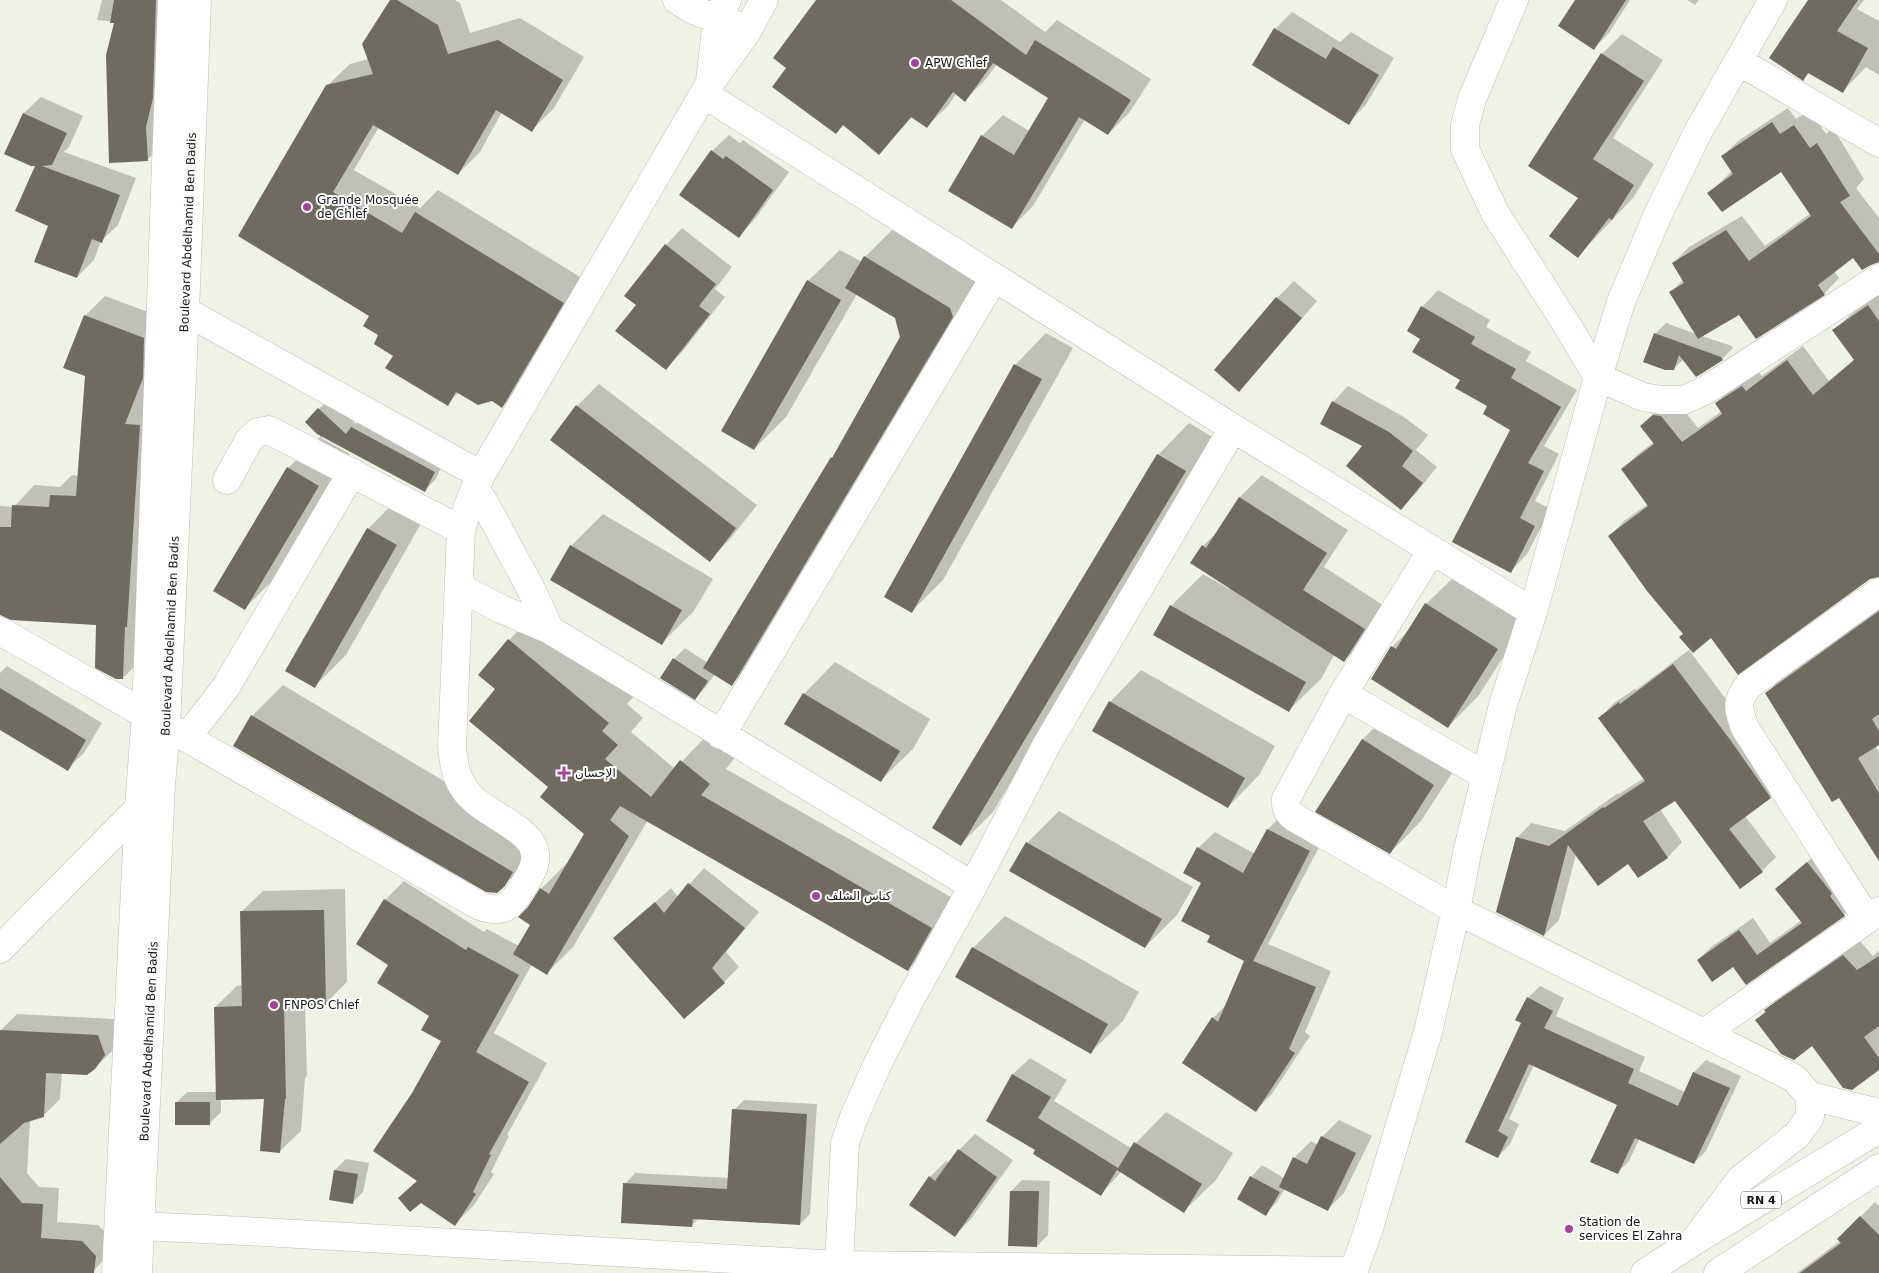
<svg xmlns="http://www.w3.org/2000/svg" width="1879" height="1273" viewBox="0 0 1879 1273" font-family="'DejaVu Sans',Cairo,sans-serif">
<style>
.shadow{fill:#0003}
.building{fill:#6f6b61}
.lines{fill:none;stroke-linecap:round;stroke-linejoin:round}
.minor-casing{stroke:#bcbfb3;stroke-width:29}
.secondary-casing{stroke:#bcbfb3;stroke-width:29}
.trunk-casing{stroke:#bcbfb3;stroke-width:29}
.minor{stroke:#fff;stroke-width:28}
.secondary{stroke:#fff;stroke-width:28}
.trunk{stroke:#fff;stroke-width:28}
.poi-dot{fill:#aa3fa0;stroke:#fff;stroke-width:2}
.labels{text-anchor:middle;stroke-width:4;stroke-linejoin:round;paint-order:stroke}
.shield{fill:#fff;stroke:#5d5d5a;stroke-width:1}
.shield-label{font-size:11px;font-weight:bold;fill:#181814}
.poi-label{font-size:12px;fill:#181814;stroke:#fff;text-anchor:start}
.street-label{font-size:12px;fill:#181814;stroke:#fff}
</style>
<rect width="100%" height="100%" fill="#eff2e6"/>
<path class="shadow" d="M 102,0 L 178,0 L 169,138 L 147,160 L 115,22 L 97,20 Z
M 391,0 L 455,0 L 460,3 L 470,33 L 520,18 L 584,57 L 554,108 L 532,130 L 502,112 L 480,152 L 458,174 L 379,127 L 354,170 L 420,208 L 438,190 L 585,280 L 524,385 L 502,407 L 492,400 L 459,392 L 447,404 L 395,356 L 380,334 L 371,316 L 240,235 L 327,86 L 350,64 L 369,59 Z
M 817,0 L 1001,0 L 1045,32 L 1057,20 L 1151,79 L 1129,113 L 1108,134 L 1085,119 L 1033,206 L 1012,227 L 982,136 L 1003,115 L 1029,131 L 1050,97 L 997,64 L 986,79 L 965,100 L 956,94 L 948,106 L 927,126 L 913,116 L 879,153 L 844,124 L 836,132 L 788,67 Z
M 1576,0 L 1630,0 L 1609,33 L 1594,48 Z
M 1687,0 L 1699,0 L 1695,5 Z
M 1810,0 L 1864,0 L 1857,9 L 1879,21 L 1879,75 L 1866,67 L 1843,91 L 1809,73 L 1803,79 Z
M 1292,12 L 1340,42 L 1351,32 L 1394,58 L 1365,106 L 1348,123 L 1275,29 Z
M 1622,34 L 1663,60 L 1613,138 L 1654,164 L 1633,198 L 1578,256 L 1580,198 L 1602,54 Z
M 41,97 L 83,116 L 69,147 L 64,152 L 136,178 L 118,225 L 101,241 L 94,260 L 77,277 L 49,225 L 37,165 L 6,154 L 24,113 Z
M 1788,108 L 1796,119 L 1810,110 L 1826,134 L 1833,128 L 1864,179 L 1856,188 L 1879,218 L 1879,262 L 1853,256 L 1834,271 L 1839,278 L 1824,294 L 1739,313 L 1702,336 L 1732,346 L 1733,348 L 1722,359 L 1684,359 L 1673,369 L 1655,334 L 1666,323 L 1696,334 L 1671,292 L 1683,280 L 1673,263 L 1689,247 L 1742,216 L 1765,246 L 1811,213 L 1782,170 L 1709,193 L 1732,171 L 1722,157 L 1738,141 Z
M 729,135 L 740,143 L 743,140 L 789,172 L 755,219 L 739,236 L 712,151 Z
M 682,228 L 732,267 L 715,289 L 725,297 L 682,352 L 665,369 L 637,305 L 666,245 Z
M 892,230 L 977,281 L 759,657 L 732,684 L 715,674 L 706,687 L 695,698 L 674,659 L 685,648 L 708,663 L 832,458 L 836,454 L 901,337 L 896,317 L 857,294 L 786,417 L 754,449 L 808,281 L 840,250 L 862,262 L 865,257 Z
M 1294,281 L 1317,301 L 1255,373 L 1239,390 L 1215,370 L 1277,298 Z
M 1438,290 L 1490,320 L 1486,327 L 1531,352 L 1526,361 L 1577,390 L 1544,446 L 1559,454 L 1535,501 L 1551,509 L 1527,554 L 1511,571 L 1512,429 L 1422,338 L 1422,307 Z
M 1879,294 L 1879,575 L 1711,636 L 1684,634 L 1610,536 L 1625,520 L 1648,504 L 1623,469 L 1638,454 L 1654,442 L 1641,426 L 1657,410 L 1676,400 L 1698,428 L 1722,411 L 1716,403 L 1732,388 L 1758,371 L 1762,376 L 1803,346 L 1829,381 L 1855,359 L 1834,331 L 1850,315 Z
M 105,296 L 164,318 L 143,658 L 123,678 L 97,624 L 0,614 L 0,506 L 14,507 L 34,485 L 60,487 L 72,475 L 79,476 L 86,375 L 85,316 Z
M 1046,333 L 1073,348 L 943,580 L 912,611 L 1015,365 Z
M 599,384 L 757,505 L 731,538 L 710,560 L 577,406 Z
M 1348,386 L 1404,417 L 1428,435 L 1416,450 L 1437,467 L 1416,493 L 1401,508 L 1364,446 L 1333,402 Z
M 329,399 L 356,424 L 362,417 L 444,462 L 435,480 L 425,490 L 322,436 L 321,438 L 350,454 L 276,577 L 245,608 L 288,468 L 322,435 L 306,422 Z
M 1189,423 L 1216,439 L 993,812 L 961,844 L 1158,455 Z
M 1262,475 L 1348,530 L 1324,567 L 1386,607 L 1366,639 L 1344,661 L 1334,655 L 1321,679 L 1289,710 L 1171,606 L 1203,574 L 1229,589 L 1230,587 L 1203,546 L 1221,528 L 1240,497 Z
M 399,497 L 427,513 L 346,655 L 315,686 L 368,529 Z
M 603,514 L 713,579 L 693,612 L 661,644 L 571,546 Z
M 1458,573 L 1529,617 L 1479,695 L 1448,727 L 1392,647 L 1412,627 L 1426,604 Z
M 1879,608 L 1879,743 L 1875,746 L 1879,752 L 1879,858 L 1840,796 L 1767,693 L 1782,677 Z
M 535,614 L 634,696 L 627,704 L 643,718 L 631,732 L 675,769 L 707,735 L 735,757 L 726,769 L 958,901 L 934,943 L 908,969 L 648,820 L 573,947 L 547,973 L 532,964 L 494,1033 L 547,1063 L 507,1135 L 509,1136 L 491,1172 L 494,1174 L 474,1205 L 455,1224 L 421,1202 L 399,1198 L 418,1180 L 413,1094 L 443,1041 L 430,1016 L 390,964 L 357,944 L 385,900 L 404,881 L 484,932 L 487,929 L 519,946 L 532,924 L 529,908 L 541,889 L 567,863 L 586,834 L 550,787 L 497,689 L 480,675 L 509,640 Z
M 1689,650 L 1746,726 L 1785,782 L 1770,797 L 1745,816 L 1776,857 L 1762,871 L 1675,799 L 1660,809 L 1682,842 L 1668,857 L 1639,877 L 1629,862 L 1576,854 L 1559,920 L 1544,935 L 1517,838 L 1531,823 L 1565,831 L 1618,793 L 1619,794 L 1644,778 L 1600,718 L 1614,703 L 1635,689 L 1636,690 Z
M 835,662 L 930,719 L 913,749 L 881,780 L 804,694 Z
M 7,666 L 102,723 L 84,753 L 67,769 L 0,729 L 0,673 Z
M 1141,670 L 1275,746 L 1259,775 L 1228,807 L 1110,702 Z
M 283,685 L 544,841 L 536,853 L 497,892 L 252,716 Z
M 1394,708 L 1465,753 L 1421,821 L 1390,853 L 1317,811 L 1363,739 Z
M 1059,811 L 1193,887 L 1177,915 L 1145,947 L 1011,871 L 1027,843 Z
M 1284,813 L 1326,834 L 1268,944 L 1331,971 L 1305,1032 L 1310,1036 L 1272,1094 L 1256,1110 L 1213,1018 L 1227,1004 L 1246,961 L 1212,935 L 1203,882 L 1185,872 L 1198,848 L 1215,832 L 1255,854 L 1268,829 Z
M 1821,850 L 1857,902 L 1844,915 L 1746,983 L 1734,965 L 1698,960 L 1711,947 L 1753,918 L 1770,943 L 1802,920 L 1776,889 Z
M 704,868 L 759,912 L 726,952 L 739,967 L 724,982 L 615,938 L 671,888 L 678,897 Z
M 345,889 L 347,982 L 326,1003 L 305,1004 L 307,1076 L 305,1078 L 301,1131 L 279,1152 L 266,1098 L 221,1099 L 221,1112 L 210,1123 L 176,1103 L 187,1092 L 217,1092 L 215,1007 L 237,986 L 243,985 L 241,912 L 263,891 Z
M 1005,916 L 1139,992 L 1123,1021 L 1091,1052 L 973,948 Z
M 1859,940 L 1873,956 L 1879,951 L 1879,1068 L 1813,1045 L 1757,1020 L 1781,995 Z
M 1540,986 L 1564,998 L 1556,1016 L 1645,1057 L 1639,1071 L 1685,1092 L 1694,1072 L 1706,1060 L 1741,1076 L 1706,1151 L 1694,1163 L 1640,1138 L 1629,1161 L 1617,1173 L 1619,1104 L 1534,1065 L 1509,1119 L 1519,1124 L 1510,1144 L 1498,1157 L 1467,1142 L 1522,1023 L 1528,998 Z
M 17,1014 L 114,1019 L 121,1038 L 112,1051 L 95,1068 L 62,1073 L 60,1099 L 43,1116 L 30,1120 L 27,1173 L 39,1187 L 59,1188 L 57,1222 L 98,1225 L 112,1239 L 108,1256 L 91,1273 L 0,1273 L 0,1031 Z
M 1030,1058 L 1067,1080 L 1054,1101 L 1131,1148 L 1166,1112 L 1233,1153 L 1216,1180 L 1184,1211 L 1121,1172 L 1101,1194 L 1037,1150 L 987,1120 L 1013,1074 Z
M 744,1100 L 817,1104 L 810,1214 L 800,1224 L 699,1218 L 692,1225 L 625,1184 L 635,1173 L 729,1178 L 734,1110 Z
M 1339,1120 L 1372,1136 L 1344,1193 L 1327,1210 L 1285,1189 L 1276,1203 L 1265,1214 L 1238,1199 L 1252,1176 L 1262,1165 L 1284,1178 L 1294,1158 L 1311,1141 L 1318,1145 L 1322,1137 Z
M 975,1134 L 1013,1160 L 971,1219 L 955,1235 L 930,1177 L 946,1161 L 950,1163 L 959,1150 Z
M 346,1159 L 369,1163 L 363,1192 L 352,1203 L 335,1170 Z
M 1022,1180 L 1050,1181 L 1048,1235 L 1037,1246 L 1011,1191 Z
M 1875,1202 L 1879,1206 L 1879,1273 L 1797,1273 L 1840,1241 L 1839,1239 Z"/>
<path class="building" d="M 114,0 L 156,0 L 153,98 L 146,127 L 148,161 L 109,163 L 106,55 L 114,23 L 110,23 Z
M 390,0 L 397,0 L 438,25 L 448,54 L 498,40 L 563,80 L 532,132 L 496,110 L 458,175 L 373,125 L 333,192 L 402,233 L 415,212 L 564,303 L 502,408 L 492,401 L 478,405 L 456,392 L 448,406 L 385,368 L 393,356 L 374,344 L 378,335 L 363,326 L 369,316 L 238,236 L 326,85 L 373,74 L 362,44 Z
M 816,0 L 951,0 L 1026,55 L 1035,40 L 1131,100 L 1108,135 L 1079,117 L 1012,229 L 948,191 L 981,135 L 1014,155 L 1048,98 L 993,63 L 965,102 L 953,92 L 927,128 L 911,117 L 879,155 L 843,125 L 836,134 L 772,87 L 786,68 L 773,58 Z
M 1575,0 L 1626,0 L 1594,50 L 1558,26 Z
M 1808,0 L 1858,0 L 1837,31 L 1868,48 L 1843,93 L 1808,73 L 1803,81 L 1769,58 Z
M 1274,28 L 1326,59 L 1333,47 L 1379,75 L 1349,125 L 1252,65 Z
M 1601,53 L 1644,81 L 1593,159 L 1634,185 L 1612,220 L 1609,218 L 1578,258 L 1549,236 L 1578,198 L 1528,166 Z
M 23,113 L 67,133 L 52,165 L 42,166 L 120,195 L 102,243 L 92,239 L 77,278 L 34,262 L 48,226 L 15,211 L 35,166 L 31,166 L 4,154 Z
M 1772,122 L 1780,134 L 1794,125 L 1810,148 L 1817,143 L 1850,196 L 1840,202 L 1879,254 L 1879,262 L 1871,265 L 1862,270 L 1853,258 L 1818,285 L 1825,295 L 1756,339 L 1739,315 L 1698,339 L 1669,292 L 1684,283 L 1672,263 L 1726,230 L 1749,261 L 1811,216 L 1781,172 L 1722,212 L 1707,193 L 1733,174 L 1721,156 Z
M 711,150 L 723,159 L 726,156 L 773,190 L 739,238 L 679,195 Z
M 665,244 L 716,284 L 699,306 L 710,314 L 666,370 L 615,331 L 636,305 L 624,296 Z
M 864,256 L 950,308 L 953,317 L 732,686 L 703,668 L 831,457 L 832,458 L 900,337 L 895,318 L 845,288 Z
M 807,280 L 841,300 L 754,450 L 721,431 Z
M 1276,297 L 1302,318 L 1239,392 L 1214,370 Z
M 1868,305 L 1879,321 L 1879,577 L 1870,579 L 1738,675 L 1711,638 L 1693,653 L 1679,637 L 1683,634 L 1647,591 L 1608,536 L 1648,506 L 1621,469 L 1654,444 L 1640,426 L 1653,415 L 1661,416 L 1682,442 L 1722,414 L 1715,403 L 1742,386 L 1746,391 L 1787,360 L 1813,395 L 1854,360 L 1832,330 Z
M 1421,306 L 1475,337 L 1471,344 L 1516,369 L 1511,378 L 1561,407 L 1528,463 L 1544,471 L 1520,518 L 1535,526 L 1511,573 L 1452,542 L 1510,430 L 1483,414 L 1487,406 L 1455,388 L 1460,380 L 1412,352 L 1420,339 L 1407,331 Z
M 84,315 L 144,338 L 143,378 L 125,424 L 140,425 L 127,627 L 125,627 L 123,679 L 116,679 L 95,668 L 96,625 L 11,620 L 0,615 L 0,527 L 11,527 L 12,505 L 49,507 L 50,495 L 76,496 L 85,376 L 63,368 Z
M 1654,333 L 1721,357 L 1723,360 L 1696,377 L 1679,355 L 1674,370 L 1665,370 L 1643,362 Z
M 1014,364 L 1042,379 L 912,613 L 884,597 Z
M 1332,401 L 1389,432 L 1413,451 L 1402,466 L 1423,483 L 1401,510 L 1346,466 L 1362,446 L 1320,424 Z
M 576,405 L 736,528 L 710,562 L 550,440 Z
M 318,408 L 346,434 L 351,427 L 435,472 L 425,492 L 317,434 L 305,422 Z
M 1157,454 L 1186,471 L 961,846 L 932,828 Z
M 287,467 L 319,486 L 245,610 L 213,591 Z
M 1239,497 L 1327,553 L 1303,590 L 1365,629 L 1344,662 L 1190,563 L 1202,545 L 1206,548 Z
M 367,528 L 397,545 L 315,688 L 285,671 Z
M 570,545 L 682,610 L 662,645 L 550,580 Z
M 1425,603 L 1498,649 L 1448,728 L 1371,679 L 1391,646 L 1396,649 Z
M 1170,605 L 1306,682 L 1289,712 L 1153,635 Z
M 1879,611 L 1879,714 L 1872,719 L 1879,731 L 1879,745 L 1858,758 L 1879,793 L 1879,861 L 1839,798 L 1832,802 L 1765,693 Z
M 508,639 L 609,723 L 602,731 L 618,745 L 605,759 L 651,797 L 680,760 L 710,784 L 701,795 L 932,928 L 908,971 L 620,806 L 610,820 L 629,836 L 547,975 L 513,954 L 530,925 L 518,917 L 528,907 L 540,888 L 549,894 L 584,834 L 540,797 L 548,787 L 469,721 L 495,689 L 478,675 Z
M 673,658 L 708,681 L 695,700 L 660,678 Z
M 1673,664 L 1731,741 L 1771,798 L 1729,829 L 1763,872 L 1740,889 L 1675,801 L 1643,821 L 1668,858 L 1638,878 L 1628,864 L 1598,886 L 1568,845 L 1544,936 L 1496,912 L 1516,837 L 1549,846 L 1603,807 L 1604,808 L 1645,781 L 1598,718 L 1619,702 L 1620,704 Z
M 0,688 L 86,740 L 68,771 L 0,730 Z
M 803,693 L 900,751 L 881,782 L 784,724 Z
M 1109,701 L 1245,778 L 1228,808 L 1092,731 Z
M 251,715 L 513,872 L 505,886 L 497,893 L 486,892 L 233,746 Z
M 1362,739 L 1434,785 L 1390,854 L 1315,812 Z
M 1267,829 L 1310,851 L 1253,961 L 1316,987 L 1289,1049 L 1295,1053 L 1256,1112 L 1182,1063 L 1212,1017 L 1218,1022 L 1244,961 L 1207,942 L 1210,936 L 1181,921 L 1201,883 L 1183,873 L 1197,847 L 1243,873 Z
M 1026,842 L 1162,919 L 1145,948 L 1009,871 Z
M 1807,862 L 1831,892 L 1832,894 L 1830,896 L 1845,916 L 1746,985 L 1733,967 L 1712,982 L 1697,960 L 1739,930 L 1757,955 L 1802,923 L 1775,889 Z
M 688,883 L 745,928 L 712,968 L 725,983 L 684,1019 L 613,938 L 655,902 L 664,913 Z
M 384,899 L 466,950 L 468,947 L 519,975 L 476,1052 L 529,1082 L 489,1154 L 491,1155 L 473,1192 L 476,1194 L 455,1226 L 421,1203 L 410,1212 L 398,1198 L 417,1181 L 373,1151 L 412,1093 L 441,1041 L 421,1030 L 429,1016 L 377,983 L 388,965 L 356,944 Z
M 324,910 L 326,1005 L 284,1006 L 286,1099 L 285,1099 L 280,1153 L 260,1151 L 264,1099 L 216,1100 L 214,1007 L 242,1006 L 240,911 Z
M 972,947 L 1108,1024 L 1091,1054 L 955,977 Z
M 1843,955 L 1857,970 L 1879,956 L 1879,1026 L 1864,1037 L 1879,1058 L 1879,1070 L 1852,1090 L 1843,1088 L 1812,1046 L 1794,1060 L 1781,1054 L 1755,1020 L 1766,1012 L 1764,1010 Z
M 1527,997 L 1553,1011 L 1544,1028 L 1634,1069 L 1628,1083 L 1678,1106 L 1693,1072 L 1730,1088 L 1694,1164 L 1635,1138 L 1618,1174 L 1590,1162 L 1617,1105 L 1529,1064 L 1498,1131 L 1508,1137 L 1498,1158 L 1465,1142 L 1521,1023 L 1515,1020 Z
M 0,1030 L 98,1035 L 105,1055 L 95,1069 L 87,1075 L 46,1073 L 44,1117 L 24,1123 L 0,1144 Z
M 1012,1074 L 1051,1097 L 1038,1118 L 1118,1168 L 1101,1196 L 1033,1154 L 1035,1150 L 986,1121 Z
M 175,1102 L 210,1102 L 210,1125 L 175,1125 Z
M 732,1109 L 807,1114 L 800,1225 L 693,1219 L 692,1227 L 621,1223 L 623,1183 L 727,1189 Z
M 1321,1136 L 1356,1153 L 1328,1211 L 1279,1187 L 1293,1157 L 1307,1164 Z
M 1134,1142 L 1202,1184 L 1184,1213 L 1117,1170 Z
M 958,1149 L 997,1177 L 955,1237 L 909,1205 L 929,1176 L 935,1181 Z
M 334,1170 L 358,1174 L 353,1204 L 329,1200 Z
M 1250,1176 L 1280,1192 L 1266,1216 L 1237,1199 Z
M 0,1177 L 22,1203 L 43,1204 L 41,1238 L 82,1241 L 96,1256 L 94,1273 L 0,1273 Z
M 1010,1191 L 1039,1191 L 1037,1247 L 1008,1246 Z
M 1860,1216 L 1879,1235 L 1879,1273 L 1800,1273 L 1841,1243 L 1837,1239 Z"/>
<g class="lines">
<g class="minor-casing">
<path id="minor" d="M 677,0 L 693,10 L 735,25
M 1514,0 L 1472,99 L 1465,125 L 1465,149 L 1495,213 L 1565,322 L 1598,377 L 1643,397 L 1661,400 L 1684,400 L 1706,390 L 1879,278
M 1738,61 L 1879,143
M 710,82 L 717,19 L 727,0
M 704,94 L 1233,428 L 1533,612
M 185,311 L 481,475
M 227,480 L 249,440 L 258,432 L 269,430 L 461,530
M 475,489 L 485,504 L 530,587 L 550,630
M 1432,550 L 1343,694 L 1286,799 C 1285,808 1287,812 1295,818 L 1456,910 L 1794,1078 L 1810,1096 L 1810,1117 L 1797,1135 L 1741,1179 L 1695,1240
M 459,587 L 501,609 L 550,630 L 973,886
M 0,631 L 480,906 C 492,910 502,912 512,902 C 518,896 522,888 527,880 C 560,829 485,823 463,787 C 455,775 454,762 452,747 L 461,530 L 468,506 L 481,475 L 710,83 L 748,30 L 764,0
M 1343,694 L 1486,776
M 721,735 L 994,278
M 187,737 L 226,687 L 352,472
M 1867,919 L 1745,728 C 1738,708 1735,702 1749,685 L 1879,592
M 0,949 L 139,808
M 1704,1033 L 1879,911
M 1810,1096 L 1879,1113
M 141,1226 L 244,1231 L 839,1265 L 1354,1271
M 839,1265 L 845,1143 L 854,1117 L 877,1065 L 910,1000 L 973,886 L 1047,744 L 1233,428
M 1353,1273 L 1369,1228 L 1428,1032 L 1456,910 L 1467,853 L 1503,705 L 1533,612 L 1598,377 L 1621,302 L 1658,214 L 1698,132 L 1773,0"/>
</g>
<g class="secondary-casing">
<g id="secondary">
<path d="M 116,1273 L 139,808 L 146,714 L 172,0"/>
<path id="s1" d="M 138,1273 L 161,785 L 166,726 L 185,311 L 197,0"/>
</g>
</g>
<g class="trunk-casing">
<path id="trunk" d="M 1645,1273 L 1694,1241 L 1879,1129
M 1718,1273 L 1879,1168"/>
</g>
<use href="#minor" class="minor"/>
<use href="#secondary" class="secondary"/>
<use href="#trunk" class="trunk"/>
</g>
<g class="poi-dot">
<circle cx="915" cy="63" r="5"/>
<circle cx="307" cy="207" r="5"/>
<path d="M561.5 765.5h5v5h5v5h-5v5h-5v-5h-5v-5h5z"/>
<circle cx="816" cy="896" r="5"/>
<circle cx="274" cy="1005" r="5"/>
<circle cx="1569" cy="1229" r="5"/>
</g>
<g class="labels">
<rect class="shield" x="1741" y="1191.5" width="40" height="17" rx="4"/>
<g class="shield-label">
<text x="1761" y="1204">RN 4</text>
</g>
<g class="poi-label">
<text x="925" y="67">APW Chlef</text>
<text x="317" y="204">Grande Mosquée<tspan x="317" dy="14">de Chlef</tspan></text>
<text x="575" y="777">الإحسان</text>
<text x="826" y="900">كناس الشلف</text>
<text x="284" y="1009">FNPOS Chlef</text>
<text x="1579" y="1226">Station de<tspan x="1579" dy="14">services El Zahra</tspan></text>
</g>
<g class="street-label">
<text dy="4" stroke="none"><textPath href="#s1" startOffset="1042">Boulevard Abdelhamid Ben Badis</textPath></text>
<text dy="4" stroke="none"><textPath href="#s1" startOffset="638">Boulevard Abdelhamid Ben Badis</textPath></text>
<text dy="4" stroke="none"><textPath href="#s1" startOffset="232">Boulevard Abdelhamid Ben Badis</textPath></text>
</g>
</g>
</svg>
